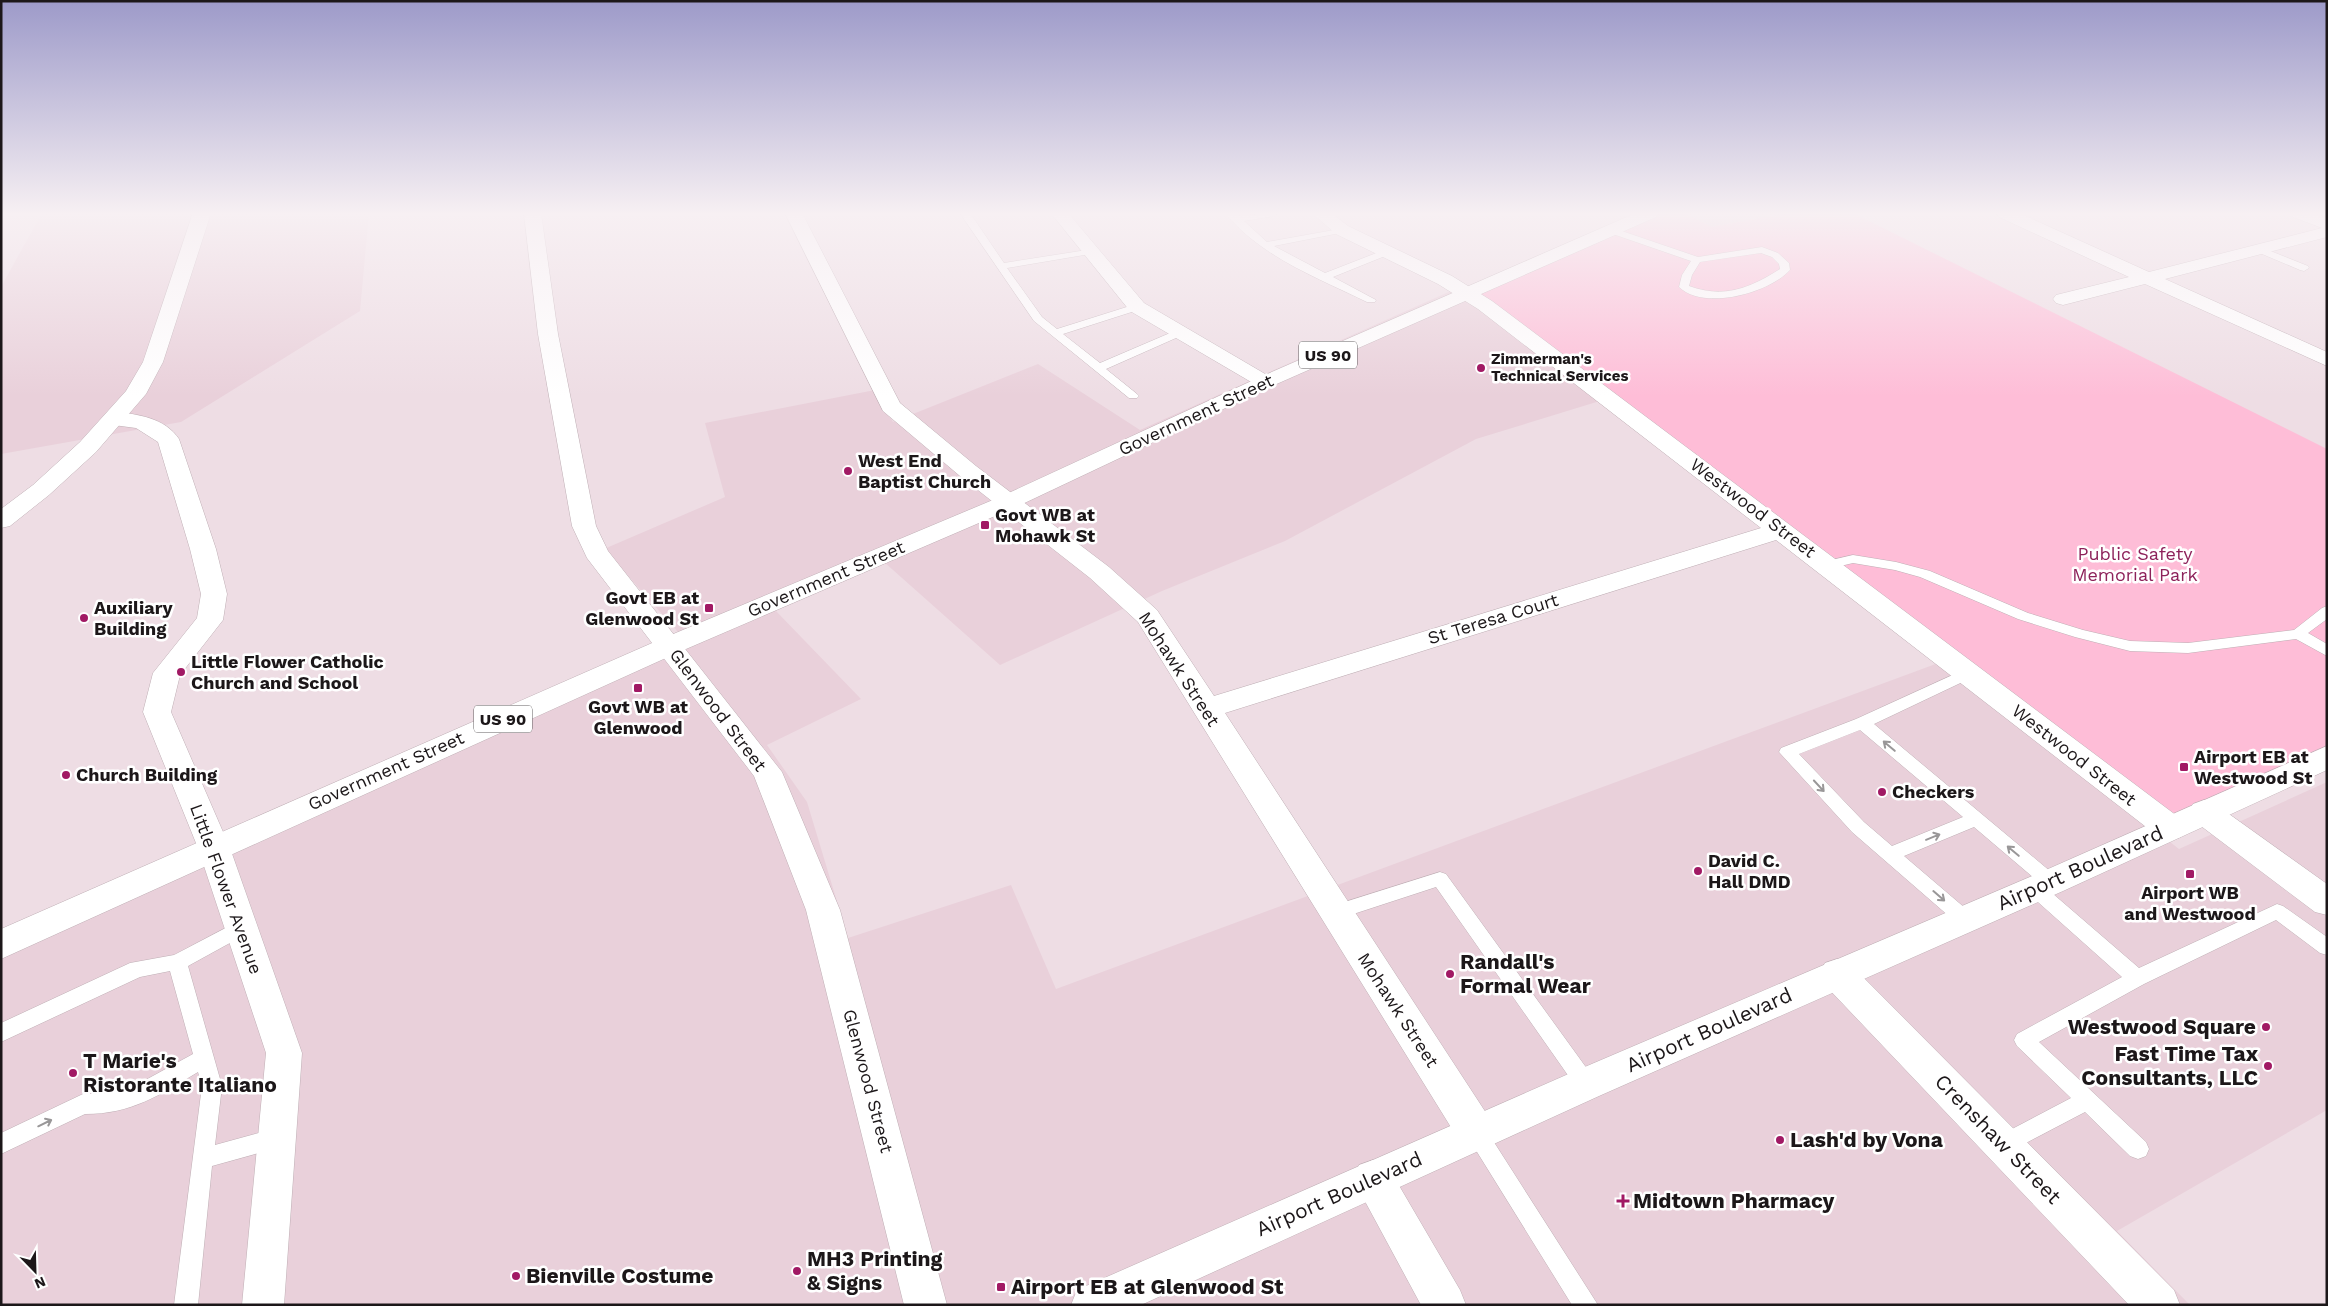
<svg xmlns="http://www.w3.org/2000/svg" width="2328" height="1306" viewBox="0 0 2328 1306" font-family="'Work Sans',sans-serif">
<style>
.built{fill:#e9d0da}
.green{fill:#febdd7}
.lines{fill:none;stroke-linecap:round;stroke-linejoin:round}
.lane-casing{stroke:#bfafb5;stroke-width:1}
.street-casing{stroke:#bfafb5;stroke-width:1}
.secondary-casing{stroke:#bfafb5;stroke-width:1}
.primary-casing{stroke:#bfafb5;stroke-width:1}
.lane{fill:#fff;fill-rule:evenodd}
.street{fill:#fff;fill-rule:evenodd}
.secondary{fill:#fff;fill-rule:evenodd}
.primary{fill:#fff;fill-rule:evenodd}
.oneway{stroke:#999798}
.poi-dot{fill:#a11964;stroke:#fff;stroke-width:2}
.labels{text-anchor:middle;stroke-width:5;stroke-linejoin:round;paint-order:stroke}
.far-poi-label{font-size:15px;font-weight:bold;fill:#1c1719;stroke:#fff;text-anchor:start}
.shield{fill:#fff;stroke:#605d5e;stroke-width:1}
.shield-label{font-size:16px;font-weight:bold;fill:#1c1719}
.street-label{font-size:18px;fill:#1c1719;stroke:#fff}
.poi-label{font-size:18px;font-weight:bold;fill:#1c1719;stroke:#fff;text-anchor:start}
.park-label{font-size:18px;fill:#8d225a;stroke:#fff}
.near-street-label{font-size:21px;fill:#1c1719;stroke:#fff}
.near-poi-label{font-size:21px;font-weight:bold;fill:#1c1719;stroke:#fff;text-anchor:start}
</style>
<rect width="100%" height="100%" fill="#eedde4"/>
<path class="built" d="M 42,213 L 369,213 L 360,311 L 181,422 L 1,454 L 1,287 Z
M 1686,213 L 1786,213 L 1712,227 Z
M 1453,290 L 1603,400 L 1476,439 L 1285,541 L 1162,591 L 1000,665 L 884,562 L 775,610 L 861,699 L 767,745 L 807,802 L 848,938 L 1011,885 L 1056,989 L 1941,662 L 2179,849 L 2327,782 L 2327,1110 L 2117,1231 L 2190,1305 L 1,1305 L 1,930 L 678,632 L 604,549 L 725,497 L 705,423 L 875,390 L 893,422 L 1038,364 L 1140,430 Z"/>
<path class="green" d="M 1650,213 L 1685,213 L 1712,227 L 1786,213 L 1853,213 L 2327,449 L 2327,757 L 2170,828 L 1467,293 Z"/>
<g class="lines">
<g class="lane-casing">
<path id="lane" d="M 960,213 L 970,213 L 1004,263 L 1093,249 L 1095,251 L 1090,254 L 1007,268 L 1042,317 L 1057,329 L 1133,305 L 1141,305 L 1141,309 L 1063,334 L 1100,363 L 1177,330 L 1185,330 L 1185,334 L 1106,369 L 1137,394 L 1139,396 L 1137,398 L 1129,398 L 1034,321 Z
M 1225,213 L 1235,213 L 1239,216 L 1279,213 L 1274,216 L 1244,221 L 1267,242 L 1345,228 L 1345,232 L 1274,246 L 1325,273 L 1384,250 L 1390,250 L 1390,254 L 1333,277 L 1376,300 L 1375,302 L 1367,302 C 1318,278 1261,257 1225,213 Z
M 1613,228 L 1698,257 L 1762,247 L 1778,253 L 1789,263 L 1790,270 C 1769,293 1704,311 1679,287 L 1682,275 L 1691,261 L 1610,233 L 1608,231 ZM 1761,253 L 1772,257 L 1779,264 L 1780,269 C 1750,288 1724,299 1689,286 L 1692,275 L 1700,262 Z
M 2258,246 L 2308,266 L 2309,268 L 2304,271 L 2300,270 L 2255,251 L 2255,247 Z
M 1853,555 L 1896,562 L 1930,571 L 2028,613 L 2083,630 L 2130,641 L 2188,643 L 2294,630 L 2322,608 L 2327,606 L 2327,619 L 2308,633 L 2327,644 L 2327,656 L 2296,639 L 2188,653 L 2130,651 L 2075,637 L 2018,619 L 1920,577 L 1895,570 L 1853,563 L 1828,569 L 1821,565 L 1823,562 Z
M 1968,668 L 1973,669 L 1976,673 L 1973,677 L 1874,724 L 2057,877 L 2060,882 L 2057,887 L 2051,889 L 2045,887 L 2139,968 L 2277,904 L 2283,906 L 2327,937 L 2327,955 L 2320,953 L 2276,920 L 2144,984 L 2039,1042 L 2146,1142 L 2149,1149 L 2146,1156 L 2138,1159 L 2130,1156 L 2085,1112 L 2003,1155 L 1995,1152 L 1992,1145 L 1995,1138 L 2071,1098 L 2017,1046 L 2014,1040 L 2017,1034 L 2122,977 L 2029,894 L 2026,889 L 2029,884 L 2035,882 L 2041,884 L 1974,827 L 1904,856 L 1972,914 L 1974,919 L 1972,924 L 1965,927 L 1958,924 L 1852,832 L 1779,752 L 1781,748 L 1856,719 ZM 1860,730 L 1963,817 L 1892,846 L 1864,822 L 1799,754 Z
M 1440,872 L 1446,874 L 1593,1077 L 1596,1084 L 1593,1091 L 1586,1093 L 1579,1091 L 1436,887 L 1335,920 L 1329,917 L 1326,912 L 1329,907 Z
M 241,920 L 248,923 L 250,928 L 248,933 L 188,966 L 222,1086 L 215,1145 L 277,1128 L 285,1131 L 288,1138 L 285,1145 L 277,1148 L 212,1166 L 198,1305 L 174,1305 L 202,1086 L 198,1072 C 159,1095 132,1114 85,1114 L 1,1154 L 1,1133 L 83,1094 L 100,1094 L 131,1088 L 193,1054 L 170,971 L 140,977 L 1,1042 L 1,1023 L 130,963 L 174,955 Z
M 1476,1122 L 1483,1125 L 1598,1305 L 1572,1305 L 1469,1139 L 1465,1132 L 1469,1125 Z"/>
</g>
<g class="street-casing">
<path id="street" d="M 524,213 L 541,213 L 558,334 L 596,526 L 608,551 L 782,772 L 840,910 L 947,1305 L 904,1305 L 806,910 L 754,776 L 587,558 L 572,526 L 538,334 Z
M 785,213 L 802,213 L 900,403 L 976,466 L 1109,567 L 1157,610 L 1214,696 L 1761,528 L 1478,309 L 1438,284 L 1336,234 L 1312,213 L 1331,213 L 1348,226 L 1452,276 L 1492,301 L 2181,819 L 2186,828 L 2181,837 L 2170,840 L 2159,837 L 1776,540 L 1225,713 L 1490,1119 L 1495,1132 L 1490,1145 L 1476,1150 L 1462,1145 L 1138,622 L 1090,578 L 960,476 L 883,411 Z
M 1051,213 L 1068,213 L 1144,303 L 1272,378 L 1276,382 L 1272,386 L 1265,388 L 1258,386 L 1130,311 Z
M 1996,213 L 2019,213 L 2149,272 L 2322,228 L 2293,217 L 2291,213 L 2314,213 L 2327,218 L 2327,237 L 2165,279 L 2327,352 L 2327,366 L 2145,284 L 2063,305 L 2056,303 L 2053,299 L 2056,295 L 2129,277 L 1999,217 Z
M 114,412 C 138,414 165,418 179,439 L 216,549 L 227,594 L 223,620 L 180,675 L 171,712 L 230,848 L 302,1053 L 284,1305 L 242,1305 L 266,1053 L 198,848 L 143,712 L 153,673 L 197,618 L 201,594 L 190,549 L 158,442 L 136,428 L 106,424 L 103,419 L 106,414 Z
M 2204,800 L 2215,804 L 2327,884 L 2327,915 L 2315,912 L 2193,820 L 2188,812 L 2193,804 Z
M 1837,959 L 1849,963 L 2174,1290 L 2180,1305 L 2129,1305 L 1825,985 L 1819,974 L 1825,963 Z
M 1373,1160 L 1387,1165 L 1460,1290 L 1466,1305 L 1421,1305 L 1353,1179 L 1359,1165 Z"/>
</g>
<g class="secondary-casing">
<path id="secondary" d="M 193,213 L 211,213 L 163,362 L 146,394 L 96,452 L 49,495 L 10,526 L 1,528 L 1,509 L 33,485 L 80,442 L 126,391 L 143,362 Z
M 2327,746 L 2327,770 L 2063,891 L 1599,1096 L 1141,1305 L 1071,1305 L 1077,1290 L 1573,1072 L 2039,873 Z"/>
</g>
<g class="primary-casing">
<path id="primary" d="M 1636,213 L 1659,213 L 1656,217 L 1272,386 L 1016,507 L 679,652 L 1,959 L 1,929 L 659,640 L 1000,497 L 1258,378 Z"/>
</g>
<use href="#lane" class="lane"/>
<use href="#street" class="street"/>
<use href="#secondary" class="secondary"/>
<use href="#primary" class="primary"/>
</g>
<defs><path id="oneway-shaft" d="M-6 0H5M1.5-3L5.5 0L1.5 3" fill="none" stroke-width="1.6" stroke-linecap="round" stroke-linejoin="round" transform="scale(1.25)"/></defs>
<g class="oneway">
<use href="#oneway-shaft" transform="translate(1889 746) rotate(-140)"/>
<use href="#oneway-shaft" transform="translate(1819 786) rotate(47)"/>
<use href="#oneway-shaft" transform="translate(1933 837) rotate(-22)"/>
<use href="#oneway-shaft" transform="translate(2013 851) rotate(-140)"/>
<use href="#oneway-shaft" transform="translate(1939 896) rotate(41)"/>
<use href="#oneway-shaft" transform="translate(45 1123) rotate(-26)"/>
</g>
<linearGradient id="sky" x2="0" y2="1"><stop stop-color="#9d9ac9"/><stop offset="0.54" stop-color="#f7f0f3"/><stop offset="1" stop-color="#f7f0f3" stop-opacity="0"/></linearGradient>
<rect width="2328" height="396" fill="url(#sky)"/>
<g class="poi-dot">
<circle cx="1481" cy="368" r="5"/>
<circle cx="848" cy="471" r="5"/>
<rect x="980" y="520" width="10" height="10" rx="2.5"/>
<rect x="704" y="603" width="10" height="10" rx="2.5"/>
<circle cx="84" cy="618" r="5"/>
<circle cx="181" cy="672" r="5"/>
<rect x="633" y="683" width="10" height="10" rx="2.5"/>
<rect x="2179" y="762" width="10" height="10" rx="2.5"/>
<circle cx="66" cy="775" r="5"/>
<circle cx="1882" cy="792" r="5"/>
<circle cx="1698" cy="871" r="5"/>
<rect x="2185" y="869" width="10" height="10" rx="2.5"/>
<circle cx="1450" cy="974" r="5"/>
<circle cx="2266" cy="1027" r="5"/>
<circle cx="2268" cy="1066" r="5"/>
<circle cx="73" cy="1073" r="5"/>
<circle cx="1780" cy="1140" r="5"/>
<path d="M1620.5 1193.5h5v5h5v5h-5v5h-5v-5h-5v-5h5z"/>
<circle cx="797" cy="1271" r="5"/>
<circle cx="516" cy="1276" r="5"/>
<rect x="996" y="1282" width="10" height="10" rx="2.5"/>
</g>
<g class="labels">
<g class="far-poi-label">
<text x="1491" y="364">Zimmerman's<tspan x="1491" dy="17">Technical Services</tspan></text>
</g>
<g class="shield">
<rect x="1299" y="341.5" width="58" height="27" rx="4"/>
<rect x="474" y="705.5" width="58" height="27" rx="4"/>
</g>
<g class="shield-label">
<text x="1328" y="361">US 90</text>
<text x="503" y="725">US 90</text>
</g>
<g class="street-label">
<text transform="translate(1196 415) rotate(-25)" y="6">Government Street</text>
<text transform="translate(1753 508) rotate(37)" y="6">Westwood Street</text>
<text transform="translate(826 579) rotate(-23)" y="6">Government Street</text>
<text transform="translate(1493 619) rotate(-17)" y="6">St Teresa Court</text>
<text transform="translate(1179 669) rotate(57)" y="6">Mohawk Street</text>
<text transform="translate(718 710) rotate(53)" y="6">Glenwood Street</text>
<text transform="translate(2074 755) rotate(38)" y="6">Westwood Street</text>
<text transform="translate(386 771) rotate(-24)" y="6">Government Street</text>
<text transform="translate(226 889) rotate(70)" y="6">Little Flower Avenue</text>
<text transform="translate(1398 1010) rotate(57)" y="6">Mohawk Street</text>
<text transform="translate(868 1081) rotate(75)" y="6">Glenwood Street</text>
</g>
<g class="poi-label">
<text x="858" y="467">West End<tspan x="858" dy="21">Baptist Church</tspan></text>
<text x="995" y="521">Govt WB at<tspan x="995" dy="21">Mohawk St</tspan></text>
<text x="699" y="604" text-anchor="end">Govt EB at<tspan x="699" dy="21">Glenwood St</tspan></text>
<text x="94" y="614">Auxiliary<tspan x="94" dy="21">Building</tspan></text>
<text x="191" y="668">Little Flower Catholic<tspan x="191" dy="21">Church and School</tspan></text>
<text x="638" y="713" text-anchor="middle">Govt WB at<tspan x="638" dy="21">Glenwood</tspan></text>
<text x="2194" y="763">Airport EB at<tspan x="2194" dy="21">Westwood St</tspan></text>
<text x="76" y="781">Church Building</text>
<text x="1892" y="798">Checkers</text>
<text x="1708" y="867">David C.<tspan x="1708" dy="21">Hall DMD</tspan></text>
<text x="2190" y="899" text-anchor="middle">Airport WB<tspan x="2190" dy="21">and Westwood</tspan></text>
</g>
<g class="park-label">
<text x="2135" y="560">Public Safety<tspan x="2135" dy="21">Memorial Park</tspan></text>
</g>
<g class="near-street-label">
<text transform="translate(2080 868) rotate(-24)" y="7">Airport Boulevard</text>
<text transform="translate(1709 1030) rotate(-24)" y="7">Airport Boulevard</text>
<text transform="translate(1998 1139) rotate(46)" y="7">Crenshaw Street</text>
<text transform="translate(1339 1194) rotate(-24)" y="7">Airport Boulevard</text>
</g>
<g class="near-poi-label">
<text x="1460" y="969">Randall's<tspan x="1460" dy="24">Formal Wear</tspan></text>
<text x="2256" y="1034" text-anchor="end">Westwood Square</text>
<text x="2258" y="1061" text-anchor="end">Fast Time Tax<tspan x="2258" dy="24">Consultants, LLC</tspan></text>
<text x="83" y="1068">T Marie's<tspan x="83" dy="24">Ristorante Italiano</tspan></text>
<text x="1790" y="1147">Lash'd by Vona</text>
<text x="1633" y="1208">Midtown Pharmacy</text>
<text x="807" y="1266">MH3 Printing<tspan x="807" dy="24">&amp; Signs</tspan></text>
<text x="526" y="1283">Bienville Costume</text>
<text x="1011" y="1294">Airport EB at Glenwood St</text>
</g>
</g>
<rect width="2328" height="1306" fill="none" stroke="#1c1719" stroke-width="5"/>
<g transform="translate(35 1271) rotate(157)" stroke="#ffffff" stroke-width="4" paint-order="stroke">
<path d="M0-4L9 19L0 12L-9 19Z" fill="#1c1719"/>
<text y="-8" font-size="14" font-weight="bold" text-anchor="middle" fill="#1c1719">N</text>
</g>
</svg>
